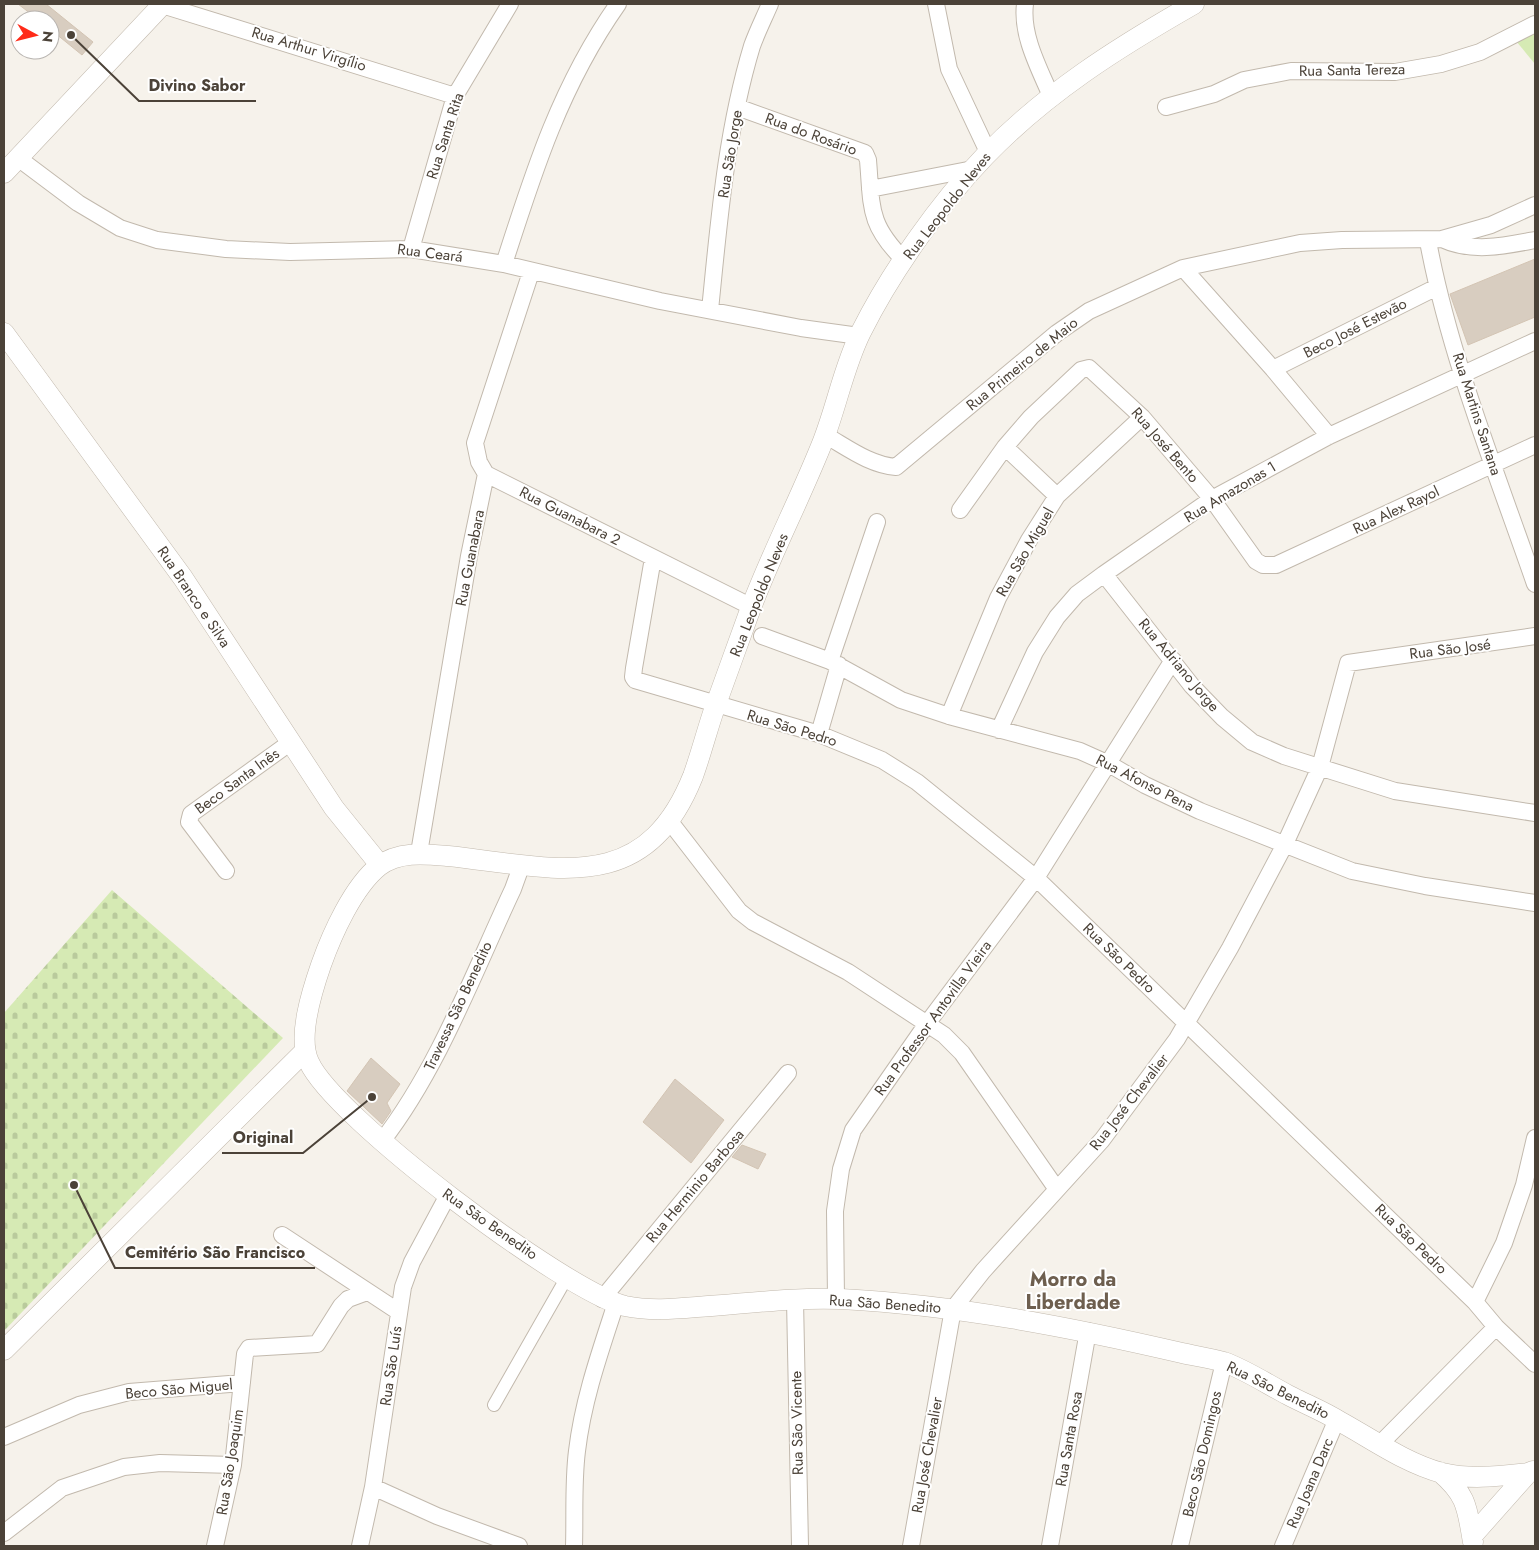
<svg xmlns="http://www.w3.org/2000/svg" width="1539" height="1550" viewBox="0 0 1539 1550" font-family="Jost,sans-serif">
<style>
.green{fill:#d6eab4}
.cemetery{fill:url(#cemetery-stones)}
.building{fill:#d8cdc0;stroke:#d3c4b3}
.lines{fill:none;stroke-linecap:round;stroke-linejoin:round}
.pedestrian-casing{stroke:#c2b9ad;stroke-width:14}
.minor-casing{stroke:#c2b9ad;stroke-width:18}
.tertiary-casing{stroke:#c2b9ad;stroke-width:21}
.pedestrian{stroke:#fff;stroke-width:12}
.minor{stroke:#fff;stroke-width:16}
.tertiary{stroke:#fff;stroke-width:20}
.labels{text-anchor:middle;stroke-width:4;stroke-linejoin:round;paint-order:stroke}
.street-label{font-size:15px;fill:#4b4238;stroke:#fff}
.district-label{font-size:20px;font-weight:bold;fill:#6e5f4f;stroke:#fff}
.leader{fill:none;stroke:#4b4238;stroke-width:2}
.callout-dot{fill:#4b4238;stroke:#fff;stroke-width:2}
.callout-label{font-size:16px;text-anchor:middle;font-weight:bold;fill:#4b4238;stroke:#fff;stroke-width:4;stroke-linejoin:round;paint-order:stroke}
</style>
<defs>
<pattern id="cemetery-stones" width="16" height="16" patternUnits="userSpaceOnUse" patternTransform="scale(1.25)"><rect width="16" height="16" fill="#d6eab4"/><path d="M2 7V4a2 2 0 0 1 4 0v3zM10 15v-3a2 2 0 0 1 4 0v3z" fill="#b9ca9c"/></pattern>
</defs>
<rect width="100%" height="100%" fill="#f6f2eb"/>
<path class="green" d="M 1535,31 L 1535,64 L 1516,41 Z"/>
<path class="cemetery" d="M 112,890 L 283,1038 L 4,1331 L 4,1013 Z"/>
<path class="building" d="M 18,4 L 46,4 L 93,42 L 82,55 L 50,29 L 50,20 L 39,20 Z
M 1535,259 L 1535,317 L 1468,345 L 1450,294 Z
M 371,1058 L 400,1084 L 387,1103 L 391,1111 L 382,1124 L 347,1091 Z
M 675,1079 L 724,1120 L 691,1163 L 643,1122 Z
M 742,1145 L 766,1154 L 758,1169 L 732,1157 Z"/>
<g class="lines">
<g class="pedestrian-casing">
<path id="pedestrian" d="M 494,1405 L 567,1277"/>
</g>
<g class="minor-casing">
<path id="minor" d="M 936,4 L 949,69 L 988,152
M 1025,4 C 1021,35 1039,68 1051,96
M 162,5 L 455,96
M 737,107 L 865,153 L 868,160 C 872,208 868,224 904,260
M 1166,107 L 1214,94 L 1244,80 L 1291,71 L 1395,72 L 1441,64 L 1480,52 L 1535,24
M 18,158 L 78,203 L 120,228 L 157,240 L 226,249 L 290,252 L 411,249 L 504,264 L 660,301 L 801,328 L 859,336
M 870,189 L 973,169
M 1442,239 C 1472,253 1504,246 1535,240
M 1428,241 C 1449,355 1497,474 1535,584
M 411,249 L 455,96 L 510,4
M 504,264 C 534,170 561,85 618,4
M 1183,268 L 1273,369 L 1329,436
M 710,310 C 719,221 726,132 752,46 C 757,32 764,18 770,4
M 1273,369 L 1437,287
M 825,435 C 848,448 870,465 896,467 L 1057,333 L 1089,311 L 1183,268 L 1300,243 L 1342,240 L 1442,239 L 1491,225 L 1535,205
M 1005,447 L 1057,496
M 486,474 L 752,607
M 960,510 L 1005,447 L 1031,417 L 1081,370 L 1089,368 L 1142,417 L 1212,499 L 1256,561 L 1263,565 L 1276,565 L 1535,445
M 653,558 L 634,668 L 633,677 L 635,680 L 819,734 L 882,760 L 917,782 L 1036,878 L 1475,1302 L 1496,1327 L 1535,1364
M 1104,574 L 1192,686 L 1222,717 L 1252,742 L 1284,756 L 1395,791 L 1535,813
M 762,636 L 830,661 L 901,700 L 949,716 L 1080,751 L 1109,764 L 1145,785 L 1200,811 L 1352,871 L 1425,886 L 1535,903
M 830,661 L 877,522
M 949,716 L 998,598 L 1029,540 L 1057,496 L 1142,417
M 999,730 L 1035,652 L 1057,617 L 1077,594 L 1104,574 L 1212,499 L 1329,436 L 1535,341
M 819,734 L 839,665
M 671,823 L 739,911 L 753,922 L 848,972 L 944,1035 L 962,1053 L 1056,1188
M 419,853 L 469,556 L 486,474 L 479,462 L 475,443 L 531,272
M 226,871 L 189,822 L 191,814 L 291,742
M 382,1141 C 438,1069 474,972 513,889 L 522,864
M 282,1235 L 399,1312
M 602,1299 L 788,1073
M 836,1299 L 835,1211 L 841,1169 L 853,1130 L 926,1025 L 1036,878 L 1173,660
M 795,1300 L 800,1546
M 1475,1302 L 1504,1243 L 1524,1185 L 1535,1138
M 4,1437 L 79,1405 L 129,1392 L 242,1383
M 1379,1445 L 1496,1327
M 373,1487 L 437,1516 L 519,1546
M 4,1533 L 62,1488 L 124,1467 L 160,1463 L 233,1465
M 215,1546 L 233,1465 L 245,1354 L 249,1348 L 317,1344 L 341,1306 L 348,1299 L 367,1292
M 360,1546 L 373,1487 L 403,1287 L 412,1262 L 448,1195
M 574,1546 C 575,1515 573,1482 577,1451 C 583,1400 600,1352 616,1303
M 911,1546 L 953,1309 L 983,1271 L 1102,1140 L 1177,1039 L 1230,948 L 1284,846 L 1320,767 L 1348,663 L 1535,636
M 1050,1546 L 1088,1331
M 1180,1546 L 1224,1362
M 1283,1546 L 1337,1419"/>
</g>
<g class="tertiary-casing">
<path id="tertiary" d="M 1194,4 C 1117,48 1047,92 985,156 C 939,204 891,272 861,332 C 844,366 837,405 823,441 C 800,499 771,554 749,613 C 738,644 726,676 715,707 C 707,730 701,754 693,776 C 644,899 553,867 448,856 C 425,854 399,851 379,866 C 353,887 332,934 321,965 C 312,991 297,1037 309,1062 C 334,1118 565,1291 625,1306 C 649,1311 673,1309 697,1307 C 744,1304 793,1297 841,1299 C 956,1305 1070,1327 1182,1353 C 1195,1356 1210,1358 1224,1362 C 1246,1370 1267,1384 1288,1395 C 1305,1404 1323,1411 1339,1421 C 1372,1439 1405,1463 1442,1473 C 1470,1480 1500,1476 1528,1473
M 4,173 L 163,4
M 4,333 L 183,578 L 334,808 L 380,865
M 4,1350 L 304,1052
M 1440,1472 C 1468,1496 1467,1509 1473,1542
M 1472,1536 L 1528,1473 L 1533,1471"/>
</g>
<use href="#pedestrian" class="pedestrian"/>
<use href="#minor" class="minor"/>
<use href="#tertiary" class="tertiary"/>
</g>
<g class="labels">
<g class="street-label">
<text transform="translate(309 49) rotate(17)" y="5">Rua Arthur Virgílio</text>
<text transform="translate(1352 70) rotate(-1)" y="5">Rua Santa Tereza</text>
<text transform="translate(811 134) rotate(20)" y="5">Rua do Rosário</text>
<text transform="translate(445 136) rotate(-72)" y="5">Rua Santa Rita</text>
<text transform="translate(730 154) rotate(-81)" y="5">Rua São Jorge</text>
<text transform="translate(947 206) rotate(-52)" y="5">Rua Leopoldo Neves</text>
<text transform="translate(430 253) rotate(7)" y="5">Rua Ceará</text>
<text transform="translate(1355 328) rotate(-27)" y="5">Beco José Estevão</text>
<text transform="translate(1022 364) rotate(-39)" y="5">Rua Primeiro de Maio</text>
<text transform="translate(1477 414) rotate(72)" y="5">Rua Martins Santana</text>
<text transform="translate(1165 445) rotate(49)" y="5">Rua José Bento</text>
<text transform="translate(1230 492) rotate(-31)" y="5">Rua Amazonas 1</text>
<text transform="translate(1396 510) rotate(-25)" y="5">Rua Alex Rayol</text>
<text transform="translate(570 516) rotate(27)" y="5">Rua Guanabara 2</text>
<text transform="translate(1025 552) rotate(-60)" y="5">Rua São Miguel</text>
<text transform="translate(470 558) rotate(-79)" y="5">Rua Guanabara</text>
<text transform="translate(759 595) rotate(-68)" y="5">Rua Leopoldo Neves</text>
<text transform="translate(194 597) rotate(56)" y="5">Rua Branco e Silva</text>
<text transform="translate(1450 649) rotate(-7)" y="5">Rua São José</text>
<text transform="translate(1179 665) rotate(50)" y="5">Rua Adriano Jorge</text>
<text transform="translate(792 728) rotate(17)" y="5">Rua São Pedro</text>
<text transform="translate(237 781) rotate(-36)" y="5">Beco Santa Inês</text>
<text transform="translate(1145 783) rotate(27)" y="5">Rua Afonso Pena</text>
<text transform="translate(1119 958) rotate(44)" y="5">Rua São Pedro</text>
<text transform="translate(458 1006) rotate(-65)" y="5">Travessa São Benedito</text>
<text transform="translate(933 1018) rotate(-54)" y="5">Rua Professor Antovilla Vieira</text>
<text transform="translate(1129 1102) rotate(-52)" y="5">Rua José Chevalier</text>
<text transform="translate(695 1186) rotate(-50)" y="5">Rua Herminio Barbosa</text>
<text transform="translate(490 1224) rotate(35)" y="5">Rua São Benedito</text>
<text transform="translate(1411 1239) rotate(44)" y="5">Rua São Pedro</text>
<text transform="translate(885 1304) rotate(4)" y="5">Rua São Benedito</text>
<text transform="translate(391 1366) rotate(-82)" y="5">Rua São Luís</text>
<text transform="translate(179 1389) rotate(-5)" y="5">Beco São Miguel</text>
<text transform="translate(1278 1390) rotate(26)" y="5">Rua São Benedito</text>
<text transform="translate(797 1423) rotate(-91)" y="5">Rua São Vicente</text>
<text transform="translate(1069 1439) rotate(-80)" y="5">Rua Santa Rosa</text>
<text transform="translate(1202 1454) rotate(-77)" y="5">Beco São Domingos</text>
<text transform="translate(927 1455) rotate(-80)" y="5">Rua José Chevalier</text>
<text transform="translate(230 1462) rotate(-81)" y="5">Rua São Joaquim</text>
<text transform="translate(1310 1483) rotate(-67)" y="5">Rua Joana Darc</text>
</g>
<g class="district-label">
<text x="1073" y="1286">Morro da<tspan x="1073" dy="23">Liberdade</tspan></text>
</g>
</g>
<path class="leader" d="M71 35L139 101H256M372 1097L303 1153H222M74 1185L115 1268H315"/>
<g class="callout-dot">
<circle cx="71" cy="35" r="5"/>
<circle cx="372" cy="1097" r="5"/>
<circle cx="74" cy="1185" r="5"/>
</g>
<g class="callout-label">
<text x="197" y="91">Divino Sabor</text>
<text x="263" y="1143">Original</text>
<text x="215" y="1258">Cemitério São Francisco</text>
</g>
<rect width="1539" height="1550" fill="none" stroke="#4b4238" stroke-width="10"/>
<g transform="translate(35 35) rotate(97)"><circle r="24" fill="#ffffff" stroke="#b7b3af"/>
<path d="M0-4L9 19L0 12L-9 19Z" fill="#ff2b19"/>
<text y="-8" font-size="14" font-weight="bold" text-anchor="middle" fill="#4b4238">N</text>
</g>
</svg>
